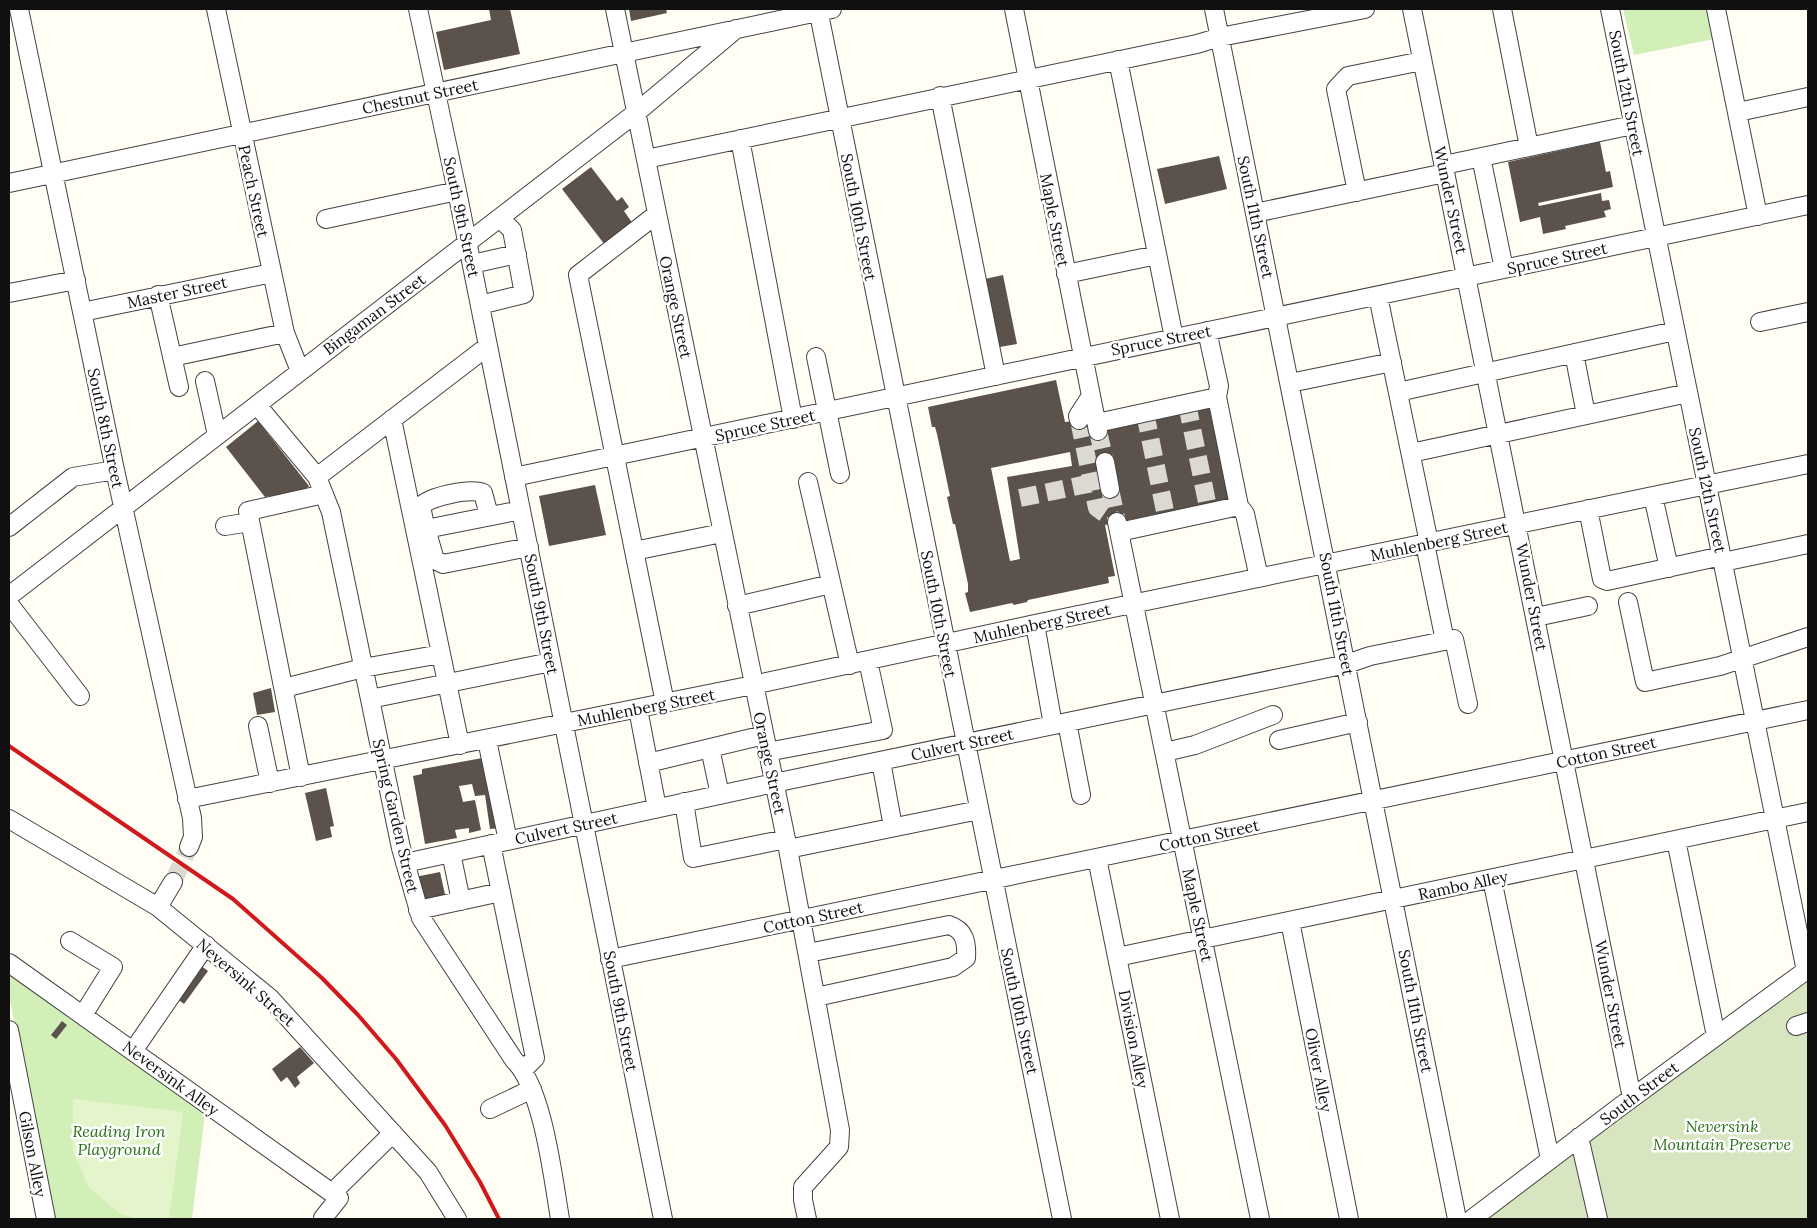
<svg xmlns="http://www.w3.org/2000/svg" width="1817" height="1228" viewBox="0 0 1817 1228" font-family="Lora,serif">
<style>
.green{fill:#d3efb8}
.cemetery{fill:#d8e5c1}
.pitch{fill:#e5f5cb}
.building{fill:#5a524b;fill-rule:evenodd}
.lines{fill:none;stroke-linecap:round;stroke-linejoin:round}
.minor-tunnel{stroke:#dbd9d2;stroke-width:18;stroke-dasharray:18 9;stroke-linecap:butt}
.minor-casing{stroke:#434343;stroke-width:20}
.minor{stroke:#fff;stroke-width:18}
.rail{stroke:#d0191c;stroke-width:4}
.labels{text-anchor:middle;stroke-width:5;stroke-linejoin:round;paint-order:stroke}
.street-label{font-size:16px;fill:#101010;stroke:#fff}
.park-label{font-size:16px;font-style:italic;fill:#287018;stroke:#fff}
</style>
<rect width="100%" height="100%" fill="#fffdf4"/>
<path class="green" d="M 1623,9 L 1708,9 L 1714,39 L 1634,55 Z
M 9,966 L 206,1106 L 192,1219 L 53,1219 L 9,995 Z"/>
<path class="cemetery" d="M 1808,980 L 1808,1219 L 1482,1219 Z"/>
<path class="pitch" d="M 73,1099 L 183,1112 L 169,1219 L 139,1219 L 121,1214 L 89,1188 L 73,1150 Z"/>
<path class="building" d="M 489,9 L 510,9 L 520,54 L 444,70 L 436,32 L 491,20 Z
M 629,9 L 666,9 L 667,13 L 631,21 Z
M 1599,137 L 1606,172 L 1610,171 L 1613,187 L 1538,203 L 1539,206 L 1601,193 L 1602,201 L 1609,200 L 1611,209 L 1604,211 L 1606,217 L 1565,226 L 1566,229 L 1543,234 L 1540,217 L 1520,222 L 1508,162 L 1590,144 L 1588,139 Z
M 1219,156 L 1227,189 L 1165,204 L 1157,169 Z
M 591,167 L 617,201 L 622,197 L 629,207 L 624,211 L 633,224 L 605,245 L 562,189 Z
M 1003,275 L 1017,344 L 994,348 L 980,280 Z
M 1056,380 L 1065,422 L 1209,407 L 1229,499 L 1105,525 L 1115,576 L 1108,577 L 1109,583 L 1028,600 L 1027,602 L 1014,605 L 1012,603 L 970,612 L 965,593 L 968,592 L 968,584 L 955,524 L 953,524 L 950,511 L 947,497 L 950,496 L 937,434 L 935,427 L 932,427 L 928,407 ZM 1070,452 L 1072,466 L 1007,477 L 1020,559 L 1010,561 L 991,468 ZM 1114,460 L 1118,486 L 1097,464 Z
M 258,421 L 309,486 L 304,491 L 265,497 L 226,447 Z
M 595,485 L 606,535 L 549,546 L 539,496 Z
M 271,688 L 275,712 L 257,715 L 253,693 Z
M 488,757 L 501,828 L 490,829 L 485,795 L 475,796 L 472,784 L 459,786 L 463,802 L 475,800 L 481,830 L 469,833 L 469,828 L 455,830 L 457,838 L 425,844 L 413,776 L 422,774 L 422,769 Z
M 326,788 L 334,826 L 330,827 L 332,837 L 316,841 L 305,793 Z
M 440,872 L 446,899 L 420,904 L 415,877 Z
M 200,965 L 208,971 L 184,1004 L 176,998 Z
M 62,1021 L 67,1025 L 56,1039 L 51,1035 Z
M 300,1047 L 314,1063 L 297,1077 L 300,1083 L 295,1088 L 287,1077 L 281,1082 L 272,1069 Z"/>
<g class="lines">
<path class="minor-tunnel" d="M 1187,404 L 1209,512
M 1145,413 L 1167,521
M 1079,420 L 1097,508 L 1117,522
M 1098,431 L 1105,462
M 1110,489 L 1117,522
M 1020,498 L 1092,483
M 173,882 L 189,847"/>
<g class="minor-casing">
<path id="minor" d="M 19,9 L 115,470 L 192,818 L 193,837 L 189,847
M 216,9 L 285,333 L 300,371
M 418,9 L 457,191 L 663,1219
M 615,9 L 788,849 L 840,1130 L 839,1147 L 803,1187 L 803,1200 L 807,1219
M 818,9 L 1062,1219
M 1014,9 L 1098,431
M 1214,9 L 1457,1219
M 1412,9 L 1632,1098
M 1502,9 L 1529,147
M 1610,9 L 1806,971
M 1716,9 L 1758,216
M 1118,60 L 1174,338
M 940,96 L 996,376
M 1738,112 L 1808,97
M 740,139 L 793,419
M 1481,157 L 1504,269
M 646,159 L 1197,44 L 1220,37 L 1365,9
M 1444,165 L 1633,125
M 9,183 L 832,9
M 1357,192 L 1336,89 L 1348,76 L 1422,61
M 1255,213 L 1445,173
M 657,214 L 578,275 L 665,703
M 326,219 L 457,191
M 472,264 L 517,254
M 1066,274 L 1157,255
M 9,293 L 76,280
M 158,295 L 179,387
M 1378,296 L 1429,543
M 480,305 L 524,294 L 512,230 L 499,218
M 82,312 L 272,273
M 1760,322 L 1808,312
M 1207,331 L 1219,386 L 1217,397 L 1239,506 L 1245,514 L 1259,578
M 1574,353 L 1586,415
M 172,357 L 285,333
M 816,357 L 840,474
M 205,381 L 217,435
M 1290,383 L 1392,362
M 1398,392 L 1675,331
M 257,405 L 317,477 L 331,512 L 401,848 L 421,918 L 514,1060 C 543,1088 553,1178 560,1219
M 392,419 L 460,745
M 1079,420 L 1078,416 L 1091,396
M 1097,423 L 1217,397
M 1411,453 L 1688,393
M 1105,462 L 1110,489
M 317,477 L 488,346
M 514,477 L 1808,205
M 808,482 L 850,665
M 1653,496 L 1669,568
M 1588,509 L 1602,579 L 1607,581 L 1722,556
M 521,510 L 426,529 L 435,560 L 443,564 L 529,547
M 1117,522 L 1260,1219
M 225,526 L 250,522
M 425,526 L 421,506 C 431,496 470,488 483,493 L 489,515
M 9,527 L 73,477 L 115,470
M 1119,532 L 1239,506
M 1425,544 L 1445,641
M 634,551 L 722,533
M 1723,562 L 1808,544
M 9,596 L 637,112 L 736,29
M 1628,602 L 1645,682 L 1720,666 L 1808,637
M 9,604 L 80,696
M 737,606 L 831,584
M 1536,617 L 1588,606
M 1035,624 L 1053,725
M 284,688 L 363,668 L 441,654
M 370,699 L 551,662
M 638,709 L 657,808
M 1067,722 L 1081,795
M 258,726 L 270,783
M 487,740 L 508,841
M 1279,740 L 1358,722
M 710,748 L 720,795
M 767,752 L 883,730 L 868,661
M 1165,752 L 1195,745 L 1273,715
M 881,761 L 893,827
M 648,763 L 764,735
M 301,777 L 248,511 L 324,494
M 187,799 L 753,685 L 1035,624 L 1808,464
M 684,802 L 693,858 L 786,839
M 9,819 L 158,907 L 270,998 L 428,1172 L 457,1219
M 1676,840 L 1716,1036
M 491,844 L 535,1058 L 524,1069
M 788,849 L 979,810
M 451,853 L 461,901
M 1097,858 L 1170,1219
M 405,863 L 774,783 L 1347,664 L 1370,656 L 1454,639 L 1468,704
M 1492,879 L 1550,1159
M 158,907 L 173,882
M 418,910 L 501,892
M 1290,921 L 1349,1219
M 70,941 L 113,967 L 83,1015
M 808,953 L 949,925 C 965,930 967,943 966,958 L 953,967 L 816,997
M 1117,957 L 1808,812
M 610,959 L 1808,710
M 9,963 L 339,1198 L 323,1218
M 1796,1026 L 1808,1022
M 9,1030 L 46,1219
M 133,1051 L 206,945
M 490,1109 L 532,1089
M 1579,1137 L 1598,1219
M 332,1193 L 393,1133
M 1472,1219 L 1621,1106 L 1808,969"/>
</g>
<use href="#minor" class="minor"/>
<path class="rail" d="M 9,746 L 233,899 L 322,978 L 358,1015 L 396,1059 L 445,1125 L 480,1182 L 499,1219"/>
</g>
<g class="labels">
<g class="street-label">
<text transform="translate(1627 93) rotate(79)" y="6">South 12th Street</text>
<text transform="translate(420 96) rotate(-12)" y="6">Chestnut Street</text>
<text transform="translate(254 191) rotate(78)" y="6">Peach Street</text>
<text transform="translate(1451 200) rotate(78)" y="6">Wunder Street</text>
<text transform="translate(462 217) rotate(78)" y="6">South 9th Street</text>
<text transform="translate(859 217) rotate(79)" y="6">South 10th Street</text>
<text transform="translate(1256 217) rotate(78)" y="6">South 11th Street</text>
<text transform="translate(1055 220) rotate(79)" y="6">Maple Street</text>
<text transform="translate(1557 258) rotate(-12)" y="6">Spruce Street</text>
<text transform="translate(177 292) rotate(-12)" y="6">Master Street</text>
<text transform="translate(676 307) rotate(78)" y="6">Orange Street</text>
<text transform="translate(374 314) rotate(-37)" y="6">Bingaman Street</text>
<text transform="translate(1161 340) rotate(-11)" y="6">Spruce Street</text>
<text transform="translate(765 425) rotate(-12)" y="6">Spruce Street</text>
<text transform="translate(106 428) rotate(78)" y="6">South 8th Street</text>
<text transform="translate(1708 490) rotate(78)" y="6">South 12th Street</text>
<text transform="translate(1439 541) rotate(-12)" y="6">Muhlenberg Street</text>
<text transform="translate(1532 597) rotate(79)" y="6">Wunder Street</text>
<text transform="translate(542 614) rotate(79)" y="6">South 9th Street</text>
<text transform="translate(939 614) rotate(79)" y="6">South 10th Street</text>
<text transform="translate(1337 614) rotate(79)" y="6">South 11th Street</text>
<text transform="translate(1042 623) rotate(-12)" y="6">Muhlenberg Street</text>
<text transform="translate(646 707) rotate(-11)" y="6">Muhlenberg Street</text>
<text transform="translate(962 744) rotate(-12)" y="6">Culvert Street</text>
<text transform="translate(1606 752) rotate(-12)" y="6">Cotton Street</text>
<text transform="translate(770 763) rotate(78)" y="6">Orange Street</text>
<text transform="translate(396 816) rotate(77)" y="6">Spring Garden Street</text>
<text transform="translate(566 828) rotate(-12)" y="6">Culvert Street</text>
<text transform="translate(1209 835) rotate(-12)" y="6">Cotton Street</text>
<text transform="translate(1463 885) rotate(-12)" y="6">Rambo Alley</text>
<text transform="translate(1198 915) rotate(78)" y="6">Maple Street</text>
<text transform="translate(813 917) rotate(-12)" y="6">Cotton Street</text>
<text transform="translate(246 982) rotate(41)" y="6">Neversink Street</text>
<text transform="translate(1611 994) rotate(79)" y="6">Wunder Street</text>
<text transform="translate(621 1011) rotate(79)" y="6">South 9th Street</text>
<text transform="translate(1020 1011) rotate(78)" y="6">South 10th Street</text>
<text transform="translate(1416 1011) rotate(79)" y="6">South 11th Street</text>
<text transform="translate(1134 1039) rotate(79)" y="6">Division Alley</text>
<text transform="translate(1319 1070) rotate(79)" y="6">Oliver Alley</text>
<text transform="translate(171 1078) rotate(36)" y="6">Neversink Alley</text>
<text transform="translate(1639 1093) rotate(-37)" y="6">South Street</text>
<text transform="translate(33 1154) rotate(79)" y="6">Gilson Alley</text>
</g>
<g class="park-label">
<text x="1722" y="1132">Neversink<tspan x="1722" dy="18">Mountain Preserve</tspan></text>
<text x="119" y="1137">Reading Iron<tspan x="119" dy="18">Playground</tspan></text>
</g>
</g>
<rect width="1817" height="1228" fill="none" stroke="#101010" stroke-width="20"/>
</svg>
